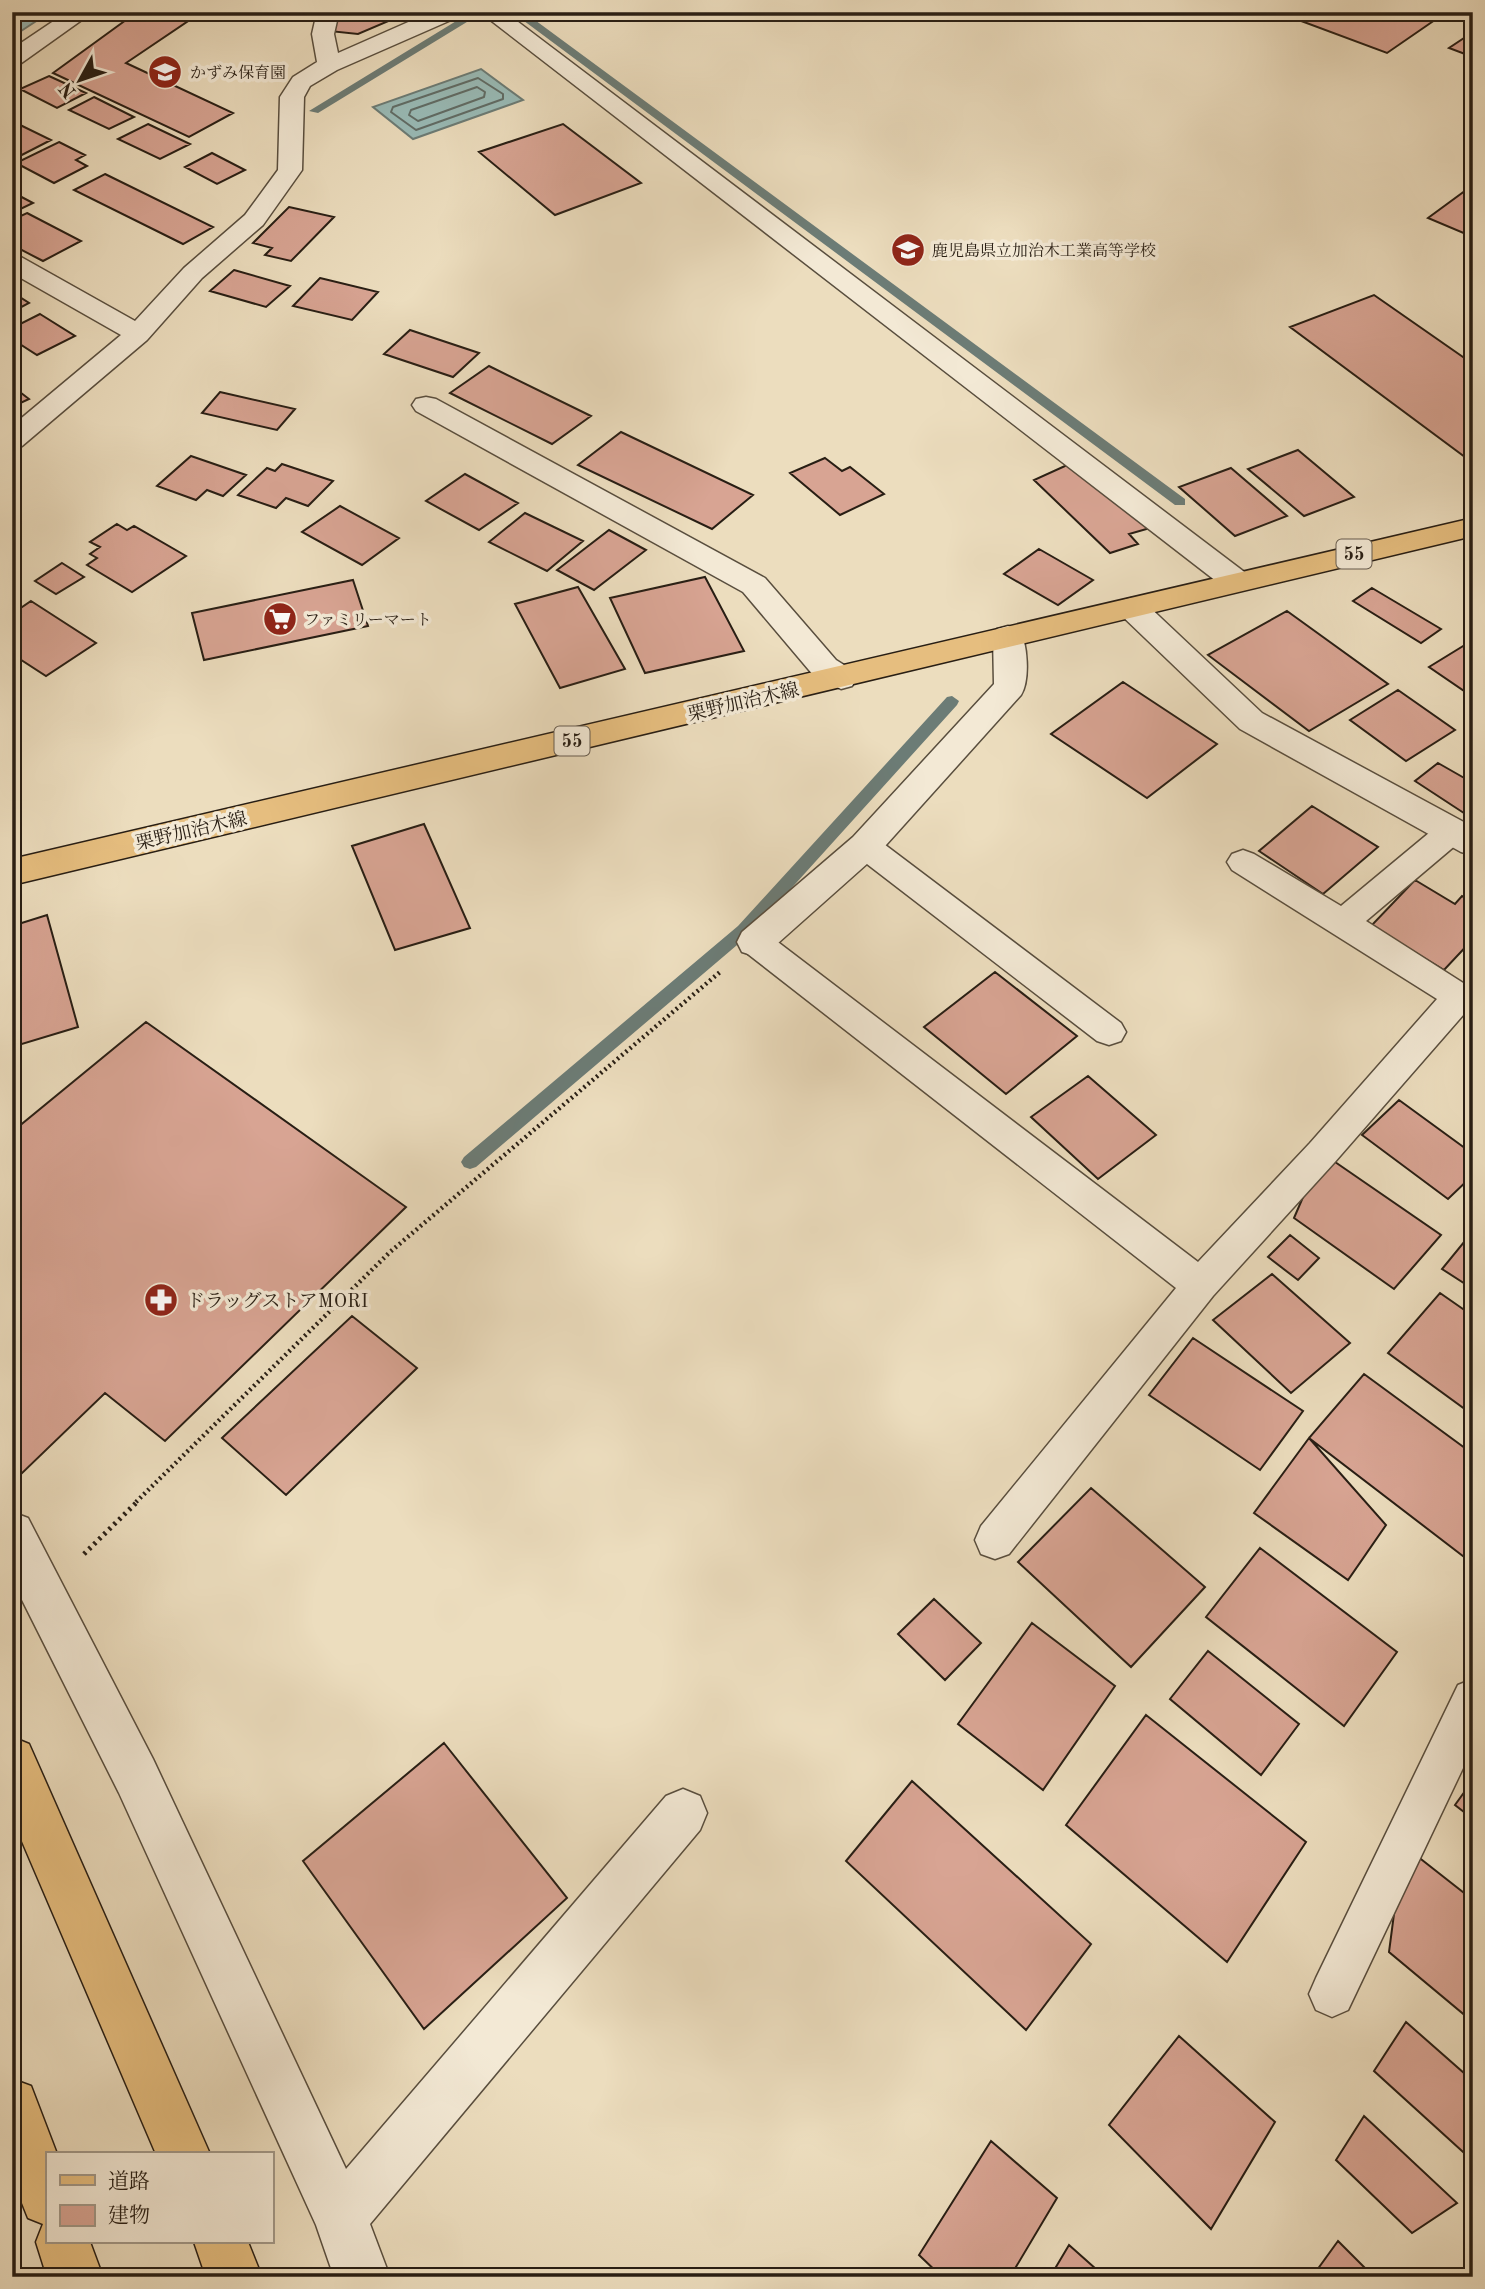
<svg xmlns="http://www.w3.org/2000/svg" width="1485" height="2289" viewBox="0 0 1485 2289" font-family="'Old Standard TT','Noto Serif JP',serif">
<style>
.water{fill:#99bbb7;stroke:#6c7c76;stroke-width:2}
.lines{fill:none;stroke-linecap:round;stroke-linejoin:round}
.shore{stroke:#606c66;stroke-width:2}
.stream{fill:#6c7c76;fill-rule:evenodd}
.building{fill:#d8a493;stroke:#281e14;stroke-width:2}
.lane-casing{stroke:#594e3e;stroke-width:3}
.street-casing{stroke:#594e3e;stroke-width:3}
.primary-casing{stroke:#281e14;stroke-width:3}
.highway-casing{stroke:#281e14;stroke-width:3}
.path-far1{stroke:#281e14;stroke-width:4.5;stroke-dasharray:2 3.5;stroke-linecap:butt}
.path{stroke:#281e14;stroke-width:5;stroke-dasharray:2.5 4.5;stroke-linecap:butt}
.lane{fill:#f3e9d5;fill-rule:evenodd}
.street{fill:#f3e9d5;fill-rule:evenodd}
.primary{fill:#e6be7f;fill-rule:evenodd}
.highway{fill:#e6be7f;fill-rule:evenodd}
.labels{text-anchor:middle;stroke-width:7;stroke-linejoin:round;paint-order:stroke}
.far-poi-label{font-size:16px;fill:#281e14;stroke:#f3e9d5;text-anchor:start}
.shield{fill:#f3e9d5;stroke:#655b4e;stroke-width:2}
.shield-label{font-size:18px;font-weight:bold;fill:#281e14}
.street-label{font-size:19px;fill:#281e14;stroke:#f3e9d5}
.poi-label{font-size:19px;fill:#281e14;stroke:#f3e9d5;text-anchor:start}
</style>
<rect width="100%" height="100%" fill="#ecddbe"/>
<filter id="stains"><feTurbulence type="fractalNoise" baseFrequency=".00286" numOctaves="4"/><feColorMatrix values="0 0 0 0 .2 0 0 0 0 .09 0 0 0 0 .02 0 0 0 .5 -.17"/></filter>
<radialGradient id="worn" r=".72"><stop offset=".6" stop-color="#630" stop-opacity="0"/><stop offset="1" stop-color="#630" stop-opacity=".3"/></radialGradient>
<path class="water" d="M 12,12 L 50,12 L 12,37 Z
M 481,69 L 523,100 L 413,139 L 373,107 Z"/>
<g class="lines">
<path class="shore" d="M 478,78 L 503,94 L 503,99 L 416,130 L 391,112 L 393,107 Z
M 477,87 L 485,92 L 484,97 L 418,121 L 409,115 L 411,110 Z"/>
<path class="stream" d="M 471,12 L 480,14 L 318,113 L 309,111 Z
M 512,12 L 524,12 L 1185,499 L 1185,505 L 1175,505 Z
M 952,696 L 959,701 L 957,705 L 750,934 L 476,1167 L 470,1169 L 464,1167 L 461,1162 L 464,1157 L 738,926 L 947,697 Z"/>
</g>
<path class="building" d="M 137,12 L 197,15 L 126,63 L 233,113 L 189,137 L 53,73 Z
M 336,12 L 401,12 L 405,14 L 358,34 L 329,31 Z
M 1277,12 L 1445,12 L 1445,13 L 1387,53 Z
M 1473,32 L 1473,57 L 1449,48 Z
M 49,76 L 86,93 L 57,108 L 20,89 Z
M 94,97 L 134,117 L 109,129 L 69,110 Z
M 12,121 L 51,140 L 12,160 Z
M 148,124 L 190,144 L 160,159 L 118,139 Z
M 563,124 L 641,183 L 555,215 L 479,152 Z
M 59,142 L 85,155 L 76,160 L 87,166 L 54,183 L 16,163 Z
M 212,153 L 245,170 L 217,184 L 185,167 Z
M 105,174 L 213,227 L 183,244 L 74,190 Z
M 1473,185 L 1473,237 L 1428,218 Z
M 14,193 L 33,203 L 12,213 Z
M 289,207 L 334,217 L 291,261 L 265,255 L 272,248 L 253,243 Z
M 27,213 L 81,241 L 43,261 L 12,245 L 12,220 Z
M 234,270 L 290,286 L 266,307 L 210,291 Z
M 320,278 L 378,292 L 352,320 L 293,306 Z
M 12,292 L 29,303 L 12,312 Z
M 1374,295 L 1473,364 L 1473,463 L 1290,327 Z
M 40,314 L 75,336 L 37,355 L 12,339 L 12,328 Z
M 410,330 L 479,353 L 453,377 L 384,354 Z
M 489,366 L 591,416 L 552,444 L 450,393 Z
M 12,386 L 29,399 L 12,407 Z
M 220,392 L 295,409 L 277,430 L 202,413 Z
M 621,432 L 753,495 L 712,529 L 578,465 Z
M 1298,450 L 1354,497 L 1304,516 L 1248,469 Z
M 191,456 L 246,475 L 223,496 L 207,490 L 196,500 L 157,486 Z
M 825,458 L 842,471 L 850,467 L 884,494 L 840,515 L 790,473 Z
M 1076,461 L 1150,528 L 1129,534 L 1138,544 L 1110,553 L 1034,480 Z
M 282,464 L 333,481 L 308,506 L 286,498 L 276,508 L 238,495 L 267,468 L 275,471 Z
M 1231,468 L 1287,516 L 1235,536 L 1179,487 Z
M 465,474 L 518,503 L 479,530 L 426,501 Z
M 340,506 L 399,538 L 362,565 L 302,532 Z
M 525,513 L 583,541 L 547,571 L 489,542 Z
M 117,524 L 127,530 L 134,526 L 186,556 L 132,592 L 87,565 L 97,558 L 90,554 L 100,547 L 90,542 Z
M 609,530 L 646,550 L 594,590 L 557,570 Z
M 1039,549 L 1093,580 L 1058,605 L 1004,574 Z
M 62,563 L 84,577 L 56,594 L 35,581 Z
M 705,577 L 744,651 L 645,673 L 610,598 Z
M 353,580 L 368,626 L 204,660 L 192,613 Z
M 578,587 L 625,669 L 560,688 L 515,604 Z
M 1372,588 L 1441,629 L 1421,643 L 1353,601 Z
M 31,601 L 96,643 L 46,676 L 12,654 L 12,614 Z
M 1287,611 L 1388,684 L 1309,731 L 1208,655 Z
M 1473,640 L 1473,697 L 1429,667 Z
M 1123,682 L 1217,744 L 1147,798 L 1051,734 Z
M 1398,690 L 1455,730 L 1406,761 L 1350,720 Z
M 1438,763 L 1473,783 L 1473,819 L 1415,781 Z
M 1312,806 L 1378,847 L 1323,894 L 1259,851 Z
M 424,824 L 470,928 L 395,950 L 352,846 Z
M 1415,880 L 1455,904 L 1462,896 L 1473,902 L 1473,939 L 1444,970 L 1371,926 Z
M 47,915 L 78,1027 L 12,1047 L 12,926 Z
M 995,972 L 1077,1036 L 1006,1094 L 924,1027 Z
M 146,1022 L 406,1207 L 165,1441 L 105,1393 L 17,1478 L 12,1469 L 12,1132 Z
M 1088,1076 L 1156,1135 L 1098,1179 L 1031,1117 Z
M 1399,1100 L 1473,1154 L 1473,1175 L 1448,1199 L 1362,1135 Z
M 1322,1153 L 1441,1235 L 1394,1289 L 1294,1218 Z
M 1473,1231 L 1473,1289 L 1442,1269 Z
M 1290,1235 L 1319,1258 L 1298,1280 L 1268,1257 Z
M 1272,1274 L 1350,1343 L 1291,1393 L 1213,1320 Z
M 1440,1293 L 1473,1316 L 1473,1415 L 1388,1353 Z
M 352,1316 L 417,1368 L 286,1495 L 222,1438 Z
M 1193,1338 L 1303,1411 L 1260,1470 L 1149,1395 Z
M 1364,1374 L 1473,1454 L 1472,1563 L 1309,1438 Z
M 1309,1438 L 1386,1525 L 1348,1580 L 1254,1513 Z
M 1091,1488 L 1205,1587 L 1131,1667 L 1018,1562 Z
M 1260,1548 L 1397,1652 L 1344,1726 L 1206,1617 Z
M 934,1599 L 981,1643 L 945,1680 L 898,1634 Z
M 1032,1623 L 1115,1686 L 1043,1790 L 958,1724 Z
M 1208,1651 L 1299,1724 L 1261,1775 L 1170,1699 Z
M 1146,1715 L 1306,1842 L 1227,1962 L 1066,1825 Z
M 444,1743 L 567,1898 L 424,2029 L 303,1861 Z
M 1473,1780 L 1473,1819 L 1455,1805 Z
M 912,1781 L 1091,1944 L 1026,2030 L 846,1861 Z
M 1403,1845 L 1473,1900 L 1473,2022 L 1389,1952 Z
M 1406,2022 L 1473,2081 L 1473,2161 L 1374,2071 Z
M 1179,2036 L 1275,2122 L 1211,2229 L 1109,2125 Z
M 1364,2116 L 1457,2203 L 1412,2233 L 1336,2160 Z
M 991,2141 L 1057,2198 L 1010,2277 L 942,2277 L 919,2255 Z
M 1338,2241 L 1374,2277 L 1312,2277 Z
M 1069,2245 L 1105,2277 L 1050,2277 Z"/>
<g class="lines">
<g class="lane-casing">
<path id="lane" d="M 1452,820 L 1463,823 L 1467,831 L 1463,839 L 1366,921 L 1471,988 L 1471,1006 L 1334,1163 L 1213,1296 L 1009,1554 L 995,1559 L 981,1554 L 975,1540 L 981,1526 L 1176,1288 L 744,951 L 739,942 L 744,933 L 755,930 L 766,933 L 1198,1262 L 1310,1143 L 1437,999 L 1232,870 L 1227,862 L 1232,854 L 1243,850 L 1254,854 L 1341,906 L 1441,823 Z
M 865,835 L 876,838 L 1121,1023 L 1126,1032 L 1121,1041 L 1109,1045 L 1097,1041 L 854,854 L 850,846 L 854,838 Z
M 1473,1679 L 1473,1747 L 1348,2010 L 1332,2017 L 1316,2010 L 1309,1994 L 1316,1978 L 1458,1685 Z"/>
</g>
<g class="street-casing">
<path id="street" d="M 67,12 L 93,12 L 20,64 L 12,66 L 12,49 Z
M 317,12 L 339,12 L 334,34 L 338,53 L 431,12 L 461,12 L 458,17 L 337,70 L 310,86 L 304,97 L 302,170 L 263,225 L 202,278 L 147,340 L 22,446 L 12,448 L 12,426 L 121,335 L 12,273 L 12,254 L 21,257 L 135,321 L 184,268 L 245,215 L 278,170 L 280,97 L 293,77 L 317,62 L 312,34 Z
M 480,12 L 505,12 L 1247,574 L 1251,581 L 1247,588 L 1236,591 L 1225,588 Z
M 426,397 L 436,399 L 765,578 L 836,660 L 852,670 L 857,678 L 852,686 L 841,689 L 814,676 L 743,592 L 416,411 L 412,405 L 416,399 Z
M 1132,598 L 1143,601 L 1262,713 L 1473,827 L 1473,855 L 1461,852 L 1240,729 L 1121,615 L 1117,608 L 1121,601 Z
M 1008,626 L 1019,629 C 1028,643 1030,681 1021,695 L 877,855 L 768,952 L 755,956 L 742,952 L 737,942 L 742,932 L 853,837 L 994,684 L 993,636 L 997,629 Z
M 12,1512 L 28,1518 L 153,1759 L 346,2169 L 666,1796 L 683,1789 L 700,1796 L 707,1813 L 700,1830 L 370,2224 L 390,2277 L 334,2277 L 316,2225 L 119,1793 L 12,1580 Z"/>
</g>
<g class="primary-casing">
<path id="primary" d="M 1473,518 L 1473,536 L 12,885 L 12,859 Z"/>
</g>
<g class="highway-casing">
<path id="highway" d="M 12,1737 L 29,1744 L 210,2154 L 156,2154 L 12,1818 Z
M 12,2079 L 31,2086 L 57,2154 L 47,2154 L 47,2242 L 90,2242 L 103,2277 L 47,2277 L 36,2242 L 43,2224 L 28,2218 L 12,2178 Z
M 194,2242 L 248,2242 L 262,2277 L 206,2277 Z"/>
</g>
<path class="path-far1" d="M 136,1502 L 390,1252 L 720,972"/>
<path class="path" d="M 84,1554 L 138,1501"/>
<use href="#lane" class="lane"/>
<use href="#street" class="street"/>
<use href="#primary" class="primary"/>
<use href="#highway" class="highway"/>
</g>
<defs>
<g id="school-disc" transform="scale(1.75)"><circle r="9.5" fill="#8f2418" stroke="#f3e9d5"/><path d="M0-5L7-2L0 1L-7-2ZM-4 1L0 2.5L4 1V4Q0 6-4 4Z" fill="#fff"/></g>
<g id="supermarket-disc" transform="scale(1.75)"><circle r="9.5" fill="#8f2418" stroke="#f3e9d5"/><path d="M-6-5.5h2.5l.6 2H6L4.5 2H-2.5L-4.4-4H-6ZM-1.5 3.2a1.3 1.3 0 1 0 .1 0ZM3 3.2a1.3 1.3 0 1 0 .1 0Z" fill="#fff"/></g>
<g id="pharmacy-disc" transform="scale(1.75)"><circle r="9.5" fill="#8f2418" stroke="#f3e9d5"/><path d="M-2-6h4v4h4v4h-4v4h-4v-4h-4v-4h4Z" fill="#fff"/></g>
</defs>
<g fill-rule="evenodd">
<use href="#school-disc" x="165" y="72"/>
<use href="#school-disc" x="908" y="250"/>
<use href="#supermarket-disc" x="280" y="619"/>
<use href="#pharmacy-disc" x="161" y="1300"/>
</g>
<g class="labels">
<g class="far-poi-label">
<text x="190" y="78">かずみ保育園</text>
<text x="932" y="256">鹿児島県立加治木工業高等学校</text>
<text x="304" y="625">ファミリーマート</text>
</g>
<g class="shield">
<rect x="1336.5" y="539.5" width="35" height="29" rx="5"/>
<rect x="554.5" y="726.5" width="35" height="29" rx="5"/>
</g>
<g class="shield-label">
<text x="1354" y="560">55</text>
<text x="572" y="747">55</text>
</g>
<g class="street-label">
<text transform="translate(743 701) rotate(-13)" y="7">栗野加治木線</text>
<text transform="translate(191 830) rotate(-13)" y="7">栗野加治木線</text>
</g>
<g class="poi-label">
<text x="186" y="1307">ドラッグストアMORI</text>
</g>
</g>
<rect width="1485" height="2289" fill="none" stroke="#ecddbe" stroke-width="42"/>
<rect x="14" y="14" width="1457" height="2261" fill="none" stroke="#281e14" stroke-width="3.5"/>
<rect x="21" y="21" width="1443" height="2247" fill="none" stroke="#281e14" stroke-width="2"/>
<rect x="46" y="2152" width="228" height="91" fill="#f3e9d5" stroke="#a29888" stroke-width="2"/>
<rect x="60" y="2175" width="35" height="10" fill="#e6be7f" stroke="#a29888" stroke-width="2"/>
<text x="108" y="2188" font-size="21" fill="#281e14">道路</text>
<rect x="60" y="2205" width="35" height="21" fill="#d8a493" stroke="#a29888" stroke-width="2"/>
<text x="108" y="2222" font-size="21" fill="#281e14">建物</text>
<g transform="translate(80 80) rotate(230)" stroke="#f3e9d5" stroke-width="5" paint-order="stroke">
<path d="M0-5L12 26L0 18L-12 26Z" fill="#281e14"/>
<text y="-10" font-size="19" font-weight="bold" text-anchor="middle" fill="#281e14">N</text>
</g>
<rect width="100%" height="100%" filter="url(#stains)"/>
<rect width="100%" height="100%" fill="url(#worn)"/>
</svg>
